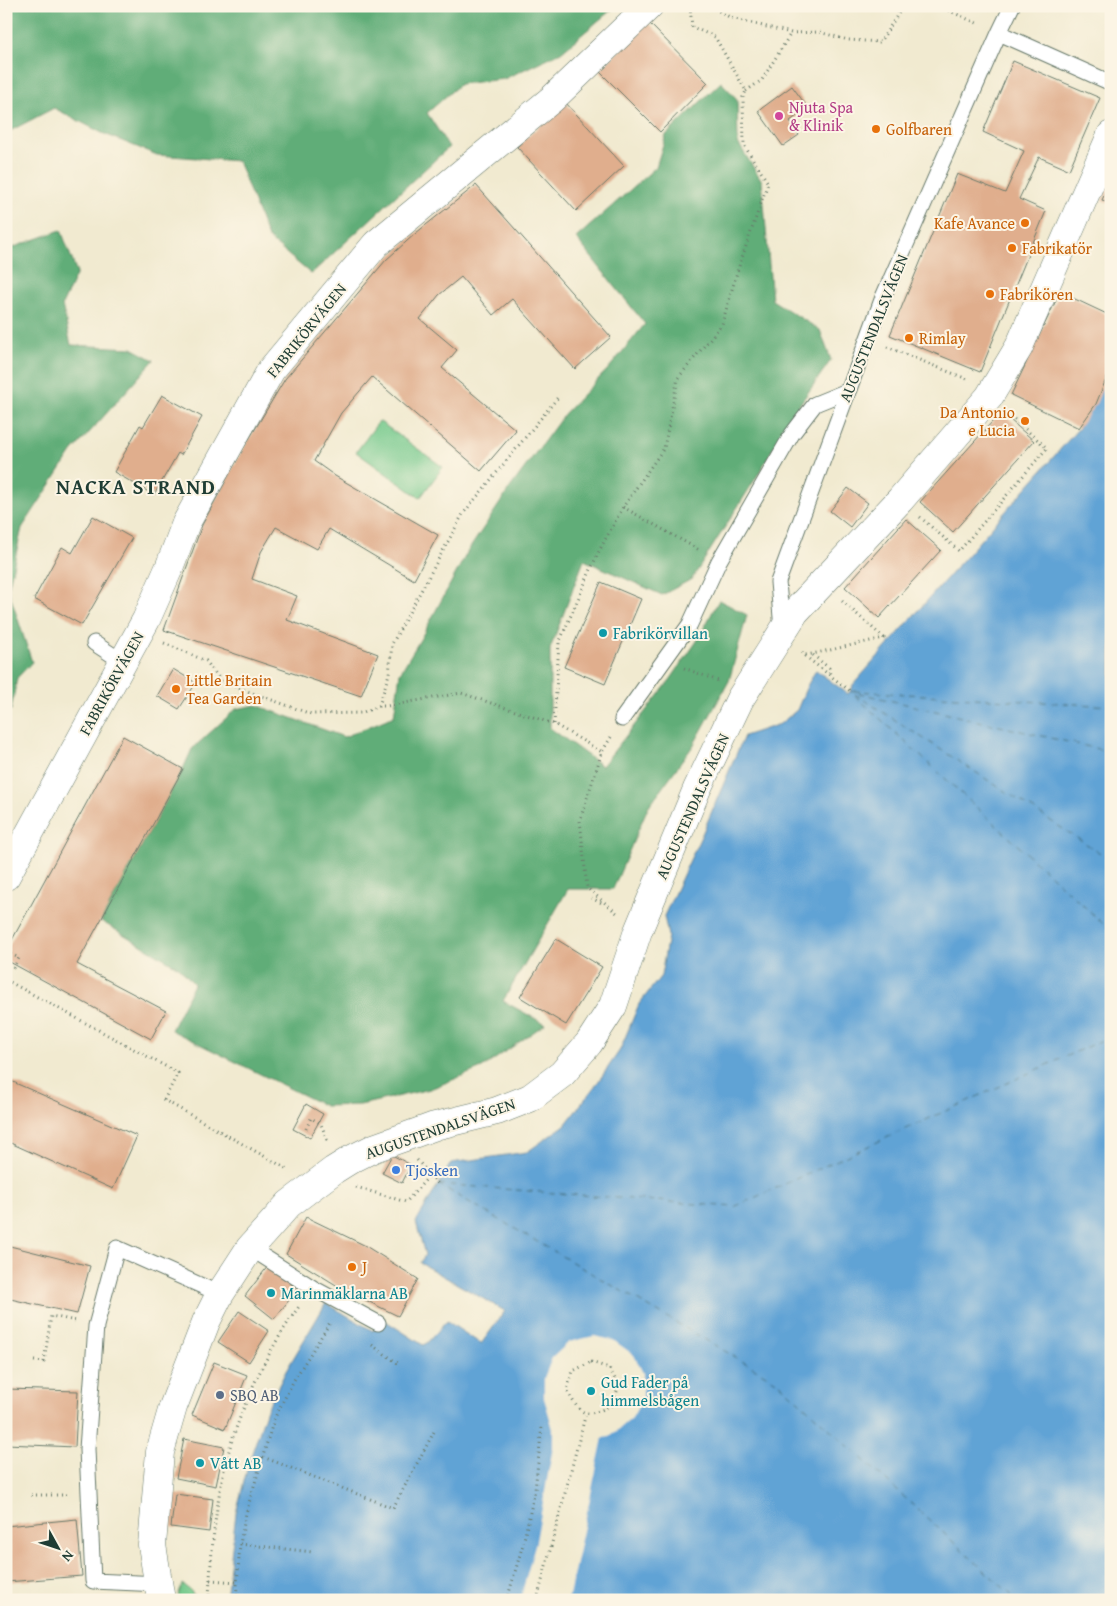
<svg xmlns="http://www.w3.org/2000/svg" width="1117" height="1606" viewBox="0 0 1117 1606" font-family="'Gentium Book Plus',serif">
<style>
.green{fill:#75c98c;stroke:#4a8360}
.forest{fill:#60ad78;stroke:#407556}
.water{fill:#61a3d5;stroke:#407084}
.pier{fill:#f1ead0}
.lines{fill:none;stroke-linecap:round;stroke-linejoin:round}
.ferry{stroke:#335c64;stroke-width:1;stroke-dasharray:6 5;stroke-linecap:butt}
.building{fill:#e0ae8d}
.service-casing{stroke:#687a6b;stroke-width:17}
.minor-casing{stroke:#687a6b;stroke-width:29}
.path{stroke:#687a6b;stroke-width:3;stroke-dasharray:1 4;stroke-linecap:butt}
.service{stroke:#fff;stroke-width:15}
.minor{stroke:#fff;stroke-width:28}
.hotel-dot{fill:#d1479c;stroke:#fcf5e5;stroke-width:2}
.food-dot{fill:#e8710a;stroke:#fcf5e5;stroke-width:2}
.culture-dot{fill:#0f9aa8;stroke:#fcf5e5;stroke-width:2}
.shop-dot{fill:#3f7fe0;stroke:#fcf5e5;stroke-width:2}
.service-dot{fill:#5c6f8a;stroke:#fcf5e5;stroke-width:2}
.labels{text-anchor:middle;stroke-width:4;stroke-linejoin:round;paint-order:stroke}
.hotel-label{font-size:16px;fill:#b23c85;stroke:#fcf5e5;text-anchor:start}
.food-label{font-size:16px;fill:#c56008;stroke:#fcf5e5;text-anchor:start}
.street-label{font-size:16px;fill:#1f3d34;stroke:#fcf5e5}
.culture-label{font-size:16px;fill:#0d838f;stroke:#fcf5e5;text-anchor:start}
.shop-label{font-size:16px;fill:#366cbe;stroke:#fcf5e5;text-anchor:start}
.service-label{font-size:16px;fill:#4e5e75;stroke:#fcf5e5;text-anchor:start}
.district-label{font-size:21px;font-weight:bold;letter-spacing:1px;fill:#1f3d34;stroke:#fcf5e5}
</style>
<rect width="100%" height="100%" fill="#fcf5e5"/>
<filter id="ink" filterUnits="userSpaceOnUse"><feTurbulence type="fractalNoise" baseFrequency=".02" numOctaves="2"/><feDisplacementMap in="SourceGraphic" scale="10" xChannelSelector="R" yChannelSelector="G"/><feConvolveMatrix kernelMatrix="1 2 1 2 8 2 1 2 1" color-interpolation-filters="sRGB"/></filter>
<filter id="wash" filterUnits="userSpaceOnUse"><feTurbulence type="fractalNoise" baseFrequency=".0096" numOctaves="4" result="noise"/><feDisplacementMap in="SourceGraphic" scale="20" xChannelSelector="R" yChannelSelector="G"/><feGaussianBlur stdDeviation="1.12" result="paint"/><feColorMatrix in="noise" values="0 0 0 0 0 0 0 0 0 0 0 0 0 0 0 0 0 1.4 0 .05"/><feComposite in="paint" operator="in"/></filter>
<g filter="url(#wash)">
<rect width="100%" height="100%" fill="#f1ead0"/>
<path class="green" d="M 379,421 L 443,467 L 420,498 L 356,452 Z
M 182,1584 L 191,1591 L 196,1600 L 177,1600 Z"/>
<path class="forest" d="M 6,6 L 616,6 L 561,52 L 504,79 L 460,84 L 427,113 L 449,147 L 311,274 L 268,238 L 238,161 L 157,155 L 102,133 L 54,108 L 6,133 Z
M 721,82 L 737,99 L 738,143 L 762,181 L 772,300 L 820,330 L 831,360 L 795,411 L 756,478 L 692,579 L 662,595 L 584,560 L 550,649 L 550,728 L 602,766 L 668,683 L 697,641 L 719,600 L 747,615 L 729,681 L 693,746 L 648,807 L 613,889 L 568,889 L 503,1001 L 545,1024 L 482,1068 L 430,1089 L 360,1105 L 325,1106 L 171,1030 L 194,984 L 180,968 L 101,921 L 183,769 L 192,749 L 236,709 L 256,705 L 344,737 L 394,716 L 400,673 L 421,638 L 468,551 L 512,485 L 565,413 L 609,368 L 645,324 L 576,238 L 656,167 L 666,135 Z
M 61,230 L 77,273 L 62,305 L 71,345 L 132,348 L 154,360 L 72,452 L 22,528 L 8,589 L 32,662 L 17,678 L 11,710 L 6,710 L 6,250 Z"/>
<path class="water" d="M 1111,367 L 1111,1600 L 226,1600 L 236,1513 L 249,1462 L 267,1409 L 287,1369 L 326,1303 L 373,1331 L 381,1318 L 423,1345 L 427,1343 L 447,1321 L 481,1344 L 505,1311 L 420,1263 L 425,1255 L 416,1222 L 451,1163 L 527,1152 L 565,1125 L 598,1082 L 620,1050 L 639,1004 L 661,976 L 668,936 L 664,916 L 703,832 L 744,736 L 780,724 L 797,710 L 807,686 L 816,670 L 848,694 L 853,687 L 852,686 L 1079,428 Z"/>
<path class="pier" d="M 594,1336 L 613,1340 L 634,1355 L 643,1373 L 643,1398 L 632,1418 L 610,1437 L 603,1438 L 568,1600 L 520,1600 L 536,1541 L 553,1447 L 553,1429 L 544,1398 L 544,1378 L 552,1358 L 569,1342 Z"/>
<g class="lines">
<path class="ferry" d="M 854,691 L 1111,706
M 855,694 L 1111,860
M 1111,752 L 850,691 L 1111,931
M 438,1184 L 778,1382 L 1017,1600
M 439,1184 L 734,1207 L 1111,1036"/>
</g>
<g id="blocks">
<path class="building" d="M 648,22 L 708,83 L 660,132 L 599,71 Z
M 1013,61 L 1100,98 L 1069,170 L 1039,157 L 1019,199 L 1046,211 L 980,372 L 890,335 L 957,174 L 1005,193 L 1024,151 L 983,132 Z
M 792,86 L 808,108 L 790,121 L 799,135 L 783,146 L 758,111 Z
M 565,102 L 624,166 L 576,211 L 517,147 Z
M 1111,180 L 1111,204 L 1102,200 Z
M 476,185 L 611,337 L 575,369 L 512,299 L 493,315 L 461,277 L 439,295 L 420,319 L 457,350 L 442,368 L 516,430 L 481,471 L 372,377 L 341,413 L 314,461 L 335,476 L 438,535 L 414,580 L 329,529 L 317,549 L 276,527 L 261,552 L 252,579 L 297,596 L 287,620 L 378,654 L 361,696 L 164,630 L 202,525 L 242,451 L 285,379 L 386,260 L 416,233 Z
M 1060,292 L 1111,316 L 1111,367 L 1096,404 L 1079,428 L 1011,395 Z
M 162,395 L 202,417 L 181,455 L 178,453 L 154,495 L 114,472 L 140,425 L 143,427 Z
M 1001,412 L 1034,441 L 953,532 L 920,502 Z
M 848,488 L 868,503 L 850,527 L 830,511 Z
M 93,516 L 132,538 L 82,625 L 34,599 L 62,547 L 72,553 Z
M 906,519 L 941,550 L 879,618 L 845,587 Z
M 601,582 L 641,599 L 605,684 L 564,667 Z
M 173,669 L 196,683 L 179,709 L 157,696 Z
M 123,736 L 183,769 L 77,964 L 166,1011 L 151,1039 L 6,960 L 6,951 Z
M 556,939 L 602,967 L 566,1025 L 520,997 Z
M 6,1079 L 137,1136 L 113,1189 L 6,1141 Z
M 306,1104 L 323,1114 L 310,1138 L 293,1129 Z
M 392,1155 L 411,1165 L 402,1183 L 382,1173 Z
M 306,1217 L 364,1245 L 418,1279 L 398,1316 L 341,1288 L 286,1254 Z
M 6,1245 L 90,1266 L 77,1314 L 6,1298 Z
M 268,1266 L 298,1289 L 274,1319 L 245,1296 Z
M 239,1311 L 269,1331 L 249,1362 L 218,1342 Z
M 214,1362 L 247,1375 L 225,1429 L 192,1415 Z
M 6,1389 L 78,1391 L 75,1447 L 6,1444 Z
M 184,1439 L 224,1447 L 216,1486 L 176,1478 Z
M 175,1494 L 213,1499 L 209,1532 L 171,1527 Z
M 77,1519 L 82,1576 L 6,1582 L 6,1526 Z"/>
</g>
</g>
<g filter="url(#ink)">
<use href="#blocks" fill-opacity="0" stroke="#687a6b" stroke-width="1"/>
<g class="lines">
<g class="service-casing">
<path id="service" d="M 1012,6 L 999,33 L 1111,83
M 782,629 L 778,582 L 883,297 L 999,33
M 94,643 L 123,662
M 622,719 L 690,624 L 719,561 L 792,434 L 815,404 L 847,391
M 250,1248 L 313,1288 L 378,1323
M 160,1584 L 93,1581 L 87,1449 L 96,1326 L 117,1248 L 220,1294"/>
</g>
<g class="minor-casing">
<path id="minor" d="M 6,876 L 146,620 L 169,568 L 186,523 L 271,370 L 376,244 L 552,99 L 649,6
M 161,1600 L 152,1545 L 160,1452 L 173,1407 L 206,1322 L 220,1294 L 250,1248 L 289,1204 L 334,1170 L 350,1160 L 374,1148 L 402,1138 L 435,1126 L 497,1111 L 530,1098 L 562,1074 L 589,1043 L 613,1006 L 638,931 L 697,789 L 740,699 L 795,612 L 900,500 L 989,397 L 1019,347 L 1111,135"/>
</g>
<path class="path" d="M 710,6 L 731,18 L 791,33 L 819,32 L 848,40 L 880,42 L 900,11 L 908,6
M 934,6 L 945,9 L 979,24
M 746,91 L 762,80 L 791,33
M 887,347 L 967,379
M 623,507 L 701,551
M 920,517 L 959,551 L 1047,448 L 1008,414
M 164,643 L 206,661 L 222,682 L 311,714 L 361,713 L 379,706 L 387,706 L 461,693 L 554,724 L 602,752
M 802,652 L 805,655 L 812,654 L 884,638 L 842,601
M 813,655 L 829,668 L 830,675
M 805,656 L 850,691
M 684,668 L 721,682
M 379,706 L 389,674 L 392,644 L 463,514 L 559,396
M 554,724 L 559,643 L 598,553 L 623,507 L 664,448 L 678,378 L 722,324 L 738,269 L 768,183 L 744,145 L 743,97 L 746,91 L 715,37 L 692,27 L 690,6
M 611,737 L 602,752 L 580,820 L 587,888 L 617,913
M 591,898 L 604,904
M 6,952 L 19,958 L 12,970
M 6,980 L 178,1073 L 164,1100 L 289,1170
M 306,1129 L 311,1118 L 321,1124 L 328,1142
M 417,1160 L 438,1184
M 356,1187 L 406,1202 L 429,1176
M 372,1345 L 399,1364
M 34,1361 L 44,1362 L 51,1316 L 76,1321
M 591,1362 L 609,1368 L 619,1386 L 612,1405 C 586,1418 581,1417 567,1390 L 573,1371 Z
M 263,1457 L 393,1508 L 435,1430
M 31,1495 L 68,1495
M 240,1544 L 313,1552
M 210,1580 L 237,1582
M 209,1600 C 211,1544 218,1475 238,1423 C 253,1381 275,1340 300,1305
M 236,1600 L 240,1544 L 246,1513 L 274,1419 L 294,1380 L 331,1321
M 507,1600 L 523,1544 L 535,1490 L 542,1426
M 537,1600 L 586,1413"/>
<use href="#service" class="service"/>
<use href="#minor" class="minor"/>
</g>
</g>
<circle class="hotel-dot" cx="779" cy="116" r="5"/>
<g class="food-dot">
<circle cx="876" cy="129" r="5"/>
<circle cx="1025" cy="223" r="5"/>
<circle cx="1012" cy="248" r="5"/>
<circle cx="990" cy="294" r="5"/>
<circle cx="909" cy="338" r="5"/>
<circle cx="1025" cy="421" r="5"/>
<circle cx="176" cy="689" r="5"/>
<circle cx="352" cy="1267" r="5"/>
</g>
<g class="culture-dot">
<circle cx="603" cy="633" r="5"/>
<circle cx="271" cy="1293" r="5"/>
<circle cx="591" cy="1391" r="5"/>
<circle cx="200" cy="1463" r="5"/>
</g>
<circle class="shop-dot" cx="396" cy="1170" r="5"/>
<circle class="service-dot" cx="220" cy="1395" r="5"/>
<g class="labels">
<g class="hotel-label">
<text x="789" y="113">Njuta Spa<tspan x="789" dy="18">&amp; Klinik</tspan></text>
</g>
<g class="food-label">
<text x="886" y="135">Golfbaren</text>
<text x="1015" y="229" text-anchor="end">Kafe Avance</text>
<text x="1022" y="254">Fabrikatör</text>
<text x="1000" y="300">Fabrikören</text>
<text x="919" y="344">Rimlay</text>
<text x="1015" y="418" text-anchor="end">Da Antonio<tspan x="1015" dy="18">e Lucia</tspan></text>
<text x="186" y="686">Little Britain<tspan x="186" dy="18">Tea Garden</tspan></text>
<text x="362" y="1273">J</text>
</g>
<g class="street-label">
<text transform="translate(873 328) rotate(-68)" y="6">AUGUSTENDALSVÄGEN</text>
<text transform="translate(306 330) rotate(-51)" y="6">FABRIKÖRVÄGEN</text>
<text transform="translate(111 683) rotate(-61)" y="6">FABRIKÖRVÄGEN</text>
<text transform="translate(692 806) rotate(-66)" y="6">AUGUSTENDALSVÄGEN</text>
<text transform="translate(440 1128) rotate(-19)" y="6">AUGUSTENDALSVÄGEN</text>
</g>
<g class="culture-label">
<text x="613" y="639">Fabrikörvillan</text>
<text x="281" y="1299">Marinmäklarna AB</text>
<text x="601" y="1388">Gud Fader på<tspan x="601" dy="18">himmelsbågen</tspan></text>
<text x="210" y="1469">Vått AB</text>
</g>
<g class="shop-label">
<text x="406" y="1176">Tjosken</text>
</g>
<g class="service-label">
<text x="230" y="1401">SBQ AB</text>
</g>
<g class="district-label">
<text x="136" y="494">NACKA STRAND</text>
</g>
</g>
<rect width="1117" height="1606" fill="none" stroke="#fcf5e5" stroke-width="25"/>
<g transform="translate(58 1548) rotate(130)" stroke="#fcf5e5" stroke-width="4" paint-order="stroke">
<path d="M0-4L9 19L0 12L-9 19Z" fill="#1f3d34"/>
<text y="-8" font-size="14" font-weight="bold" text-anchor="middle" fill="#1f3d34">N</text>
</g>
</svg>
